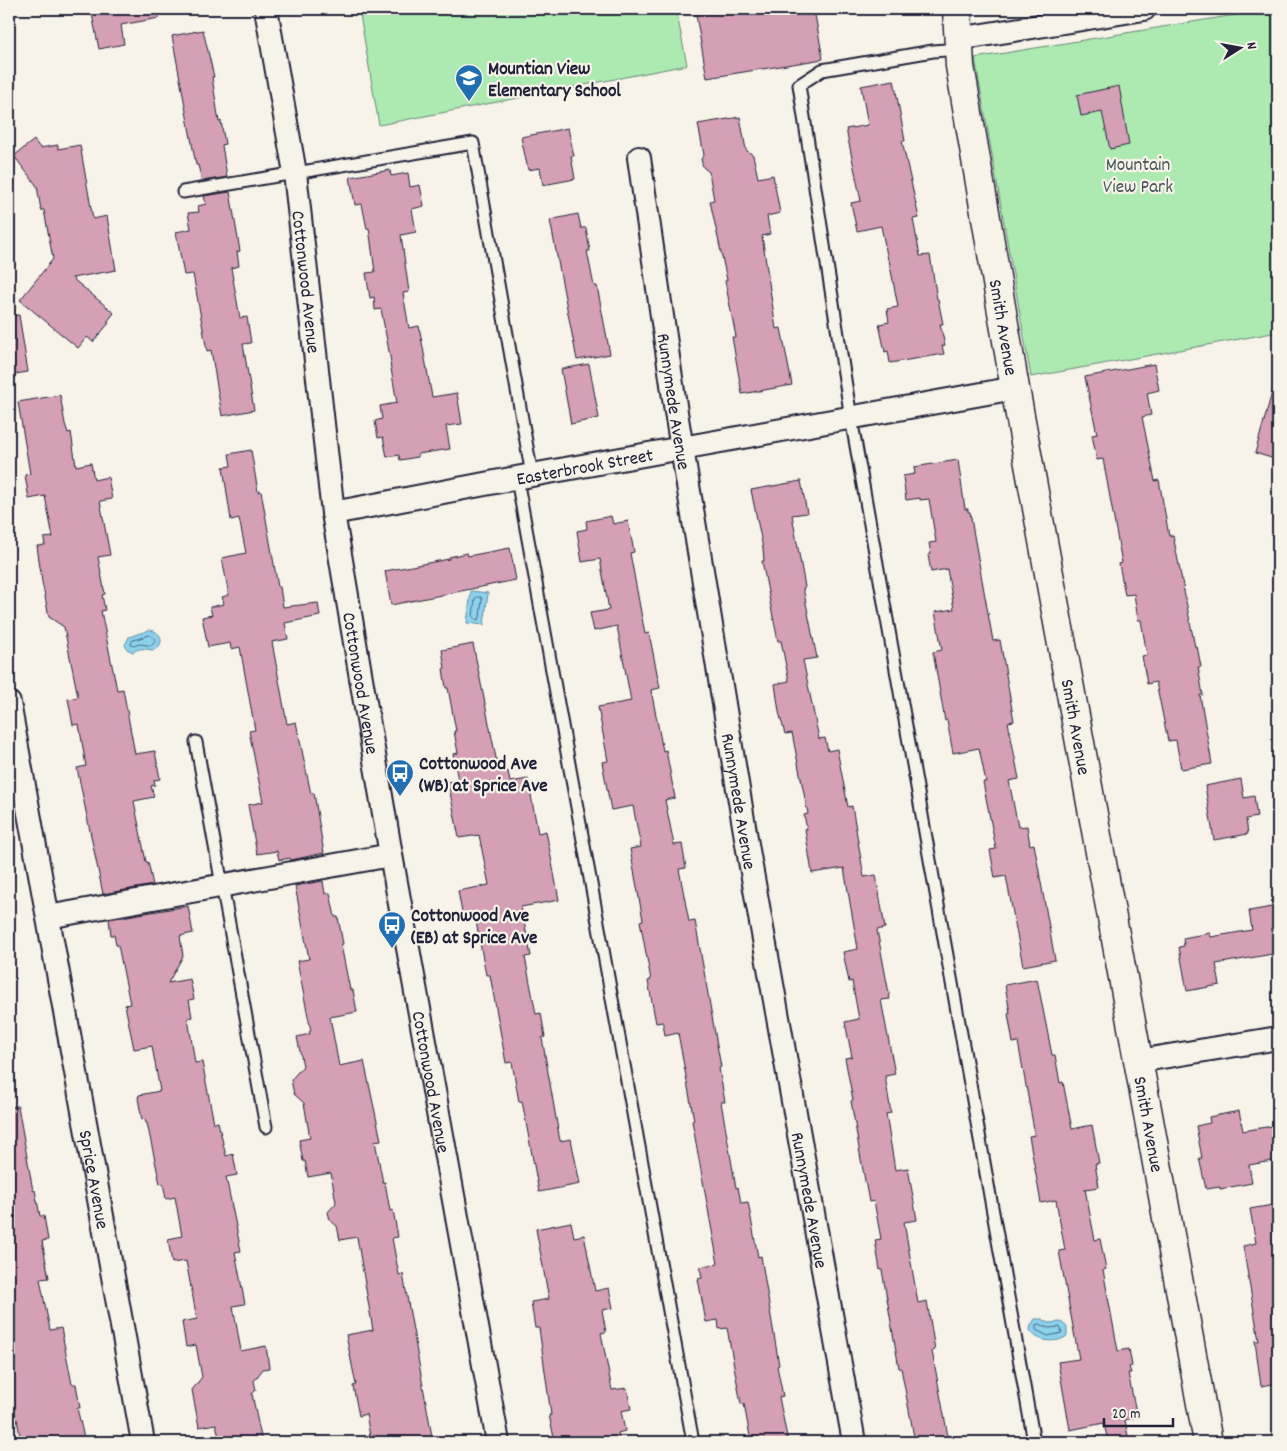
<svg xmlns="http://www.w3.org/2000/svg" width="1287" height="1451" viewBox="0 0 1287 1451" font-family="Dekko,sans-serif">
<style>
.green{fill:#aceab1;stroke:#678676}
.water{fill:#8bd2ed;stroke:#618ca6}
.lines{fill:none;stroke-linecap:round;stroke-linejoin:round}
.shore{stroke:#4c6882;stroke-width:1}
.building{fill:#d5a0b6;stroke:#22223b}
.service-casing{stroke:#22223b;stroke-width:15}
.minor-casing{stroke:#22223b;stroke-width:26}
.tertiary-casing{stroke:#22223b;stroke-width:31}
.service{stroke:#f7f3e8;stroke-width:11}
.minor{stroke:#f7f3e8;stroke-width:22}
.tertiary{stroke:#f7f3e8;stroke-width:28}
.labels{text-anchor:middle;stroke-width:4.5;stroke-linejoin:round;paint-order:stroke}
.poi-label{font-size:19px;font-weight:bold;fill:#22223b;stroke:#f7f3e8;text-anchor:start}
.park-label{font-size:19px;fill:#445458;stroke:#f7f3e8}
.street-label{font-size:19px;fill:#22223b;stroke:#f7f3e8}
</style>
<rect width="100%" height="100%" fill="#f7f3e8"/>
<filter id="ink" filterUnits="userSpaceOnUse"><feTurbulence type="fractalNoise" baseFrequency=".02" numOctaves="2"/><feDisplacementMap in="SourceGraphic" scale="10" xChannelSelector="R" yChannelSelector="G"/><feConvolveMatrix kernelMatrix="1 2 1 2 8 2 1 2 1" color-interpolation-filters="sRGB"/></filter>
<g filter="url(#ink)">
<path class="green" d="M 359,9 L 676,9 L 687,65 L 379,125 Z
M 1271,9 L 1278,9 L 1278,332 L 1031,377 L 975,58 Z"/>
<path class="water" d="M 471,591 L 488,593 L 484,625 L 467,623 Z
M 149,630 C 157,630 165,638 159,646 C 153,654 147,647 140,649 C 138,649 135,651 133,652 L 127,649 L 125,645 L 129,637 Z
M 1035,1319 L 1042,1319 L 1049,1323 L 1061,1322 L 1067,1327 L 1067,1336 C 1057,1344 1036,1342 1030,1330 L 1031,1325 Z"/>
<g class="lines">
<path class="shore" d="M 477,597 L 481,597 L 482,599 L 480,618 L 477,620 L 473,617 L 475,599 Z
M 150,635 L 155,639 L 155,642 L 152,645 C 145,646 141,642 134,646 L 131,645 L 132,641 Z
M 1040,1324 L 1048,1328 L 1060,1327 L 1062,1333 L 1048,1336 L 1036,1330 L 1036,1325 Z"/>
</g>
<path class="building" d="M 91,9 L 158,9 L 159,18 L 121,25 L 124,44 L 99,49 Z
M 695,9 L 814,9 L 823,59 L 707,78 Z
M 203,30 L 214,77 L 212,77 L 219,122 L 221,121 L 225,144 L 222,145 L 227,177 L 202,181 L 198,165 L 196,165 L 172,36 Z
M 894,80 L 905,141 L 902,141 L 919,218 L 913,219 L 920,256 L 930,255 L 937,299 L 938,299 L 943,324 L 940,324 L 945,345 L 942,346 L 944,354 L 890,363 L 888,351 L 885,352 L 879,324 L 889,322 L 887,309 L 898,307 L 889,260 L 888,260 L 881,226 L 857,231 L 851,203 L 861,201 L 846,129 L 868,125 L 861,86 Z
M 1119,86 L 1129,145 L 1110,149 L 1102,112 L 1081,116 L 1077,95 Z
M 740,117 L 746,150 L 753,155 L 758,178 L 773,175 L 780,213 L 767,216 L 770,234 L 762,236 L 776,329 L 781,328 L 792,385 L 742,394 L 732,337 L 736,337 L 725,281 L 727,280 L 710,201 L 714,200 L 709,172 L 703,167 L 701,159 L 704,155 L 698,124 Z
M 568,128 L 574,156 L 571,156 L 575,179 L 543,185 L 540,168 L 528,170 L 521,137 Z
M 34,140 L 40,148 L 58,145 L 58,149 L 80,145 L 93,219 L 107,216 L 116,270 L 72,278 L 114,313 L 107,322 L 109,323 L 93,342 L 87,337 L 78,348 L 20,300 L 53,259 L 44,210 L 41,210 L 37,186 L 14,156 Z
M 390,170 L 391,176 L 408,173 L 410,187 L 420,185 L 424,206 L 412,209 L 416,232 L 401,235 L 409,292 L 403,293 L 409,328 L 419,326 L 432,397 L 457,393 L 462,424 L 446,426 L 450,449 L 418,454 L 418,457 L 400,460 L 399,455 L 387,457 L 383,437 L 378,438 L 375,421 L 382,419 L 380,406 L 397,403 L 390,363 L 391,362 L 381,309 L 375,310 L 374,297 L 370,298 L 366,273 L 375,272 L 369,228 L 367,229 L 362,204 L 355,205 L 350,177 Z
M 230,192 L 240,251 L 237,252 L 239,266 L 231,268 L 240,318 L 247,317 L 251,343 L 243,344 L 254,410 L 222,416 L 211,350 L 207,351 L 193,274 L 184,275 L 176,232 L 191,229 L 188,213 L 199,212 L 198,206 L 206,204 L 204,196 Z
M 578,214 L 581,228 L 586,228 L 590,251 L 587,251 L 594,286 L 597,286 L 610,354 L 577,360 L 550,220 Z
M 19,315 L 28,372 L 9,375 L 9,316 Z
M 589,364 L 599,418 L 571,424 L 561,369 Z
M 1154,364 L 1159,390 L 1147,393 L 1151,415 L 1142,417 L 1155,481 L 1159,480 L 1169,536 L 1173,535 L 1195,647 L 1197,646 L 1201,667 L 1198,667 L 1203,695 L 1200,695 L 1212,764 L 1181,769 L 1176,740 L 1168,741 L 1156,682 L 1147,684 L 1142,656 L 1147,655 L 1141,620 L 1138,620 L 1134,594 L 1125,595 L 1119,564 L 1122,563 L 1103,459 L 1097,460 L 1092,435 L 1097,434 L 1085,377 Z
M 1273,389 L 1278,390 L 1278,460 L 1255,453 Z
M 60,395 L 65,424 L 68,433 L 71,432 L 76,466 L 91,463 L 94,480 L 108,477 L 112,499 L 100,501 L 110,555 L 98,557 L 105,594 L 102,595 L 105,610 L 101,611 L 117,690 L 123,689 L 135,754 L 155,751 L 160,779 L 154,780 L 155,785 L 151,786 L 154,797 L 134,801 L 146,862 L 148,862 L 153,885 L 103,894 L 77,768 L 86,766 L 79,724 L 73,725 L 68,699 L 78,697 L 64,627 L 49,617 L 42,582 L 37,546 L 45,545 L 44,538 L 53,537 L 45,496 L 29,499 L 25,475 L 30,474 L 18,402 Z
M 251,450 L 258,492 L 261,491 L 278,587 L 280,587 L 283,607 L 318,603 L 320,616 L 285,623 L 288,639 L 272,642 L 287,724 L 296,722 L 311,794 L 314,793 L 324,853 L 291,860 L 290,858 L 279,860 L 277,851 L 257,854 L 248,805 L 263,802 L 249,731 L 255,730 L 240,647 L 231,649 L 230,643 L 208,647 L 202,617 L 212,615 L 210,607 L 224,604 L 222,597 L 229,595 L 222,558 L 246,553 L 239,518 L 231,520 L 223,467 L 231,466 L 229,454 Z
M 958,460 L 965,509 L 968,509 L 968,512 L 970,512 L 973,530 L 993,641 L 1000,640 L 1014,721 L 1008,722 L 1019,779 L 1009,781 L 1018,827 L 1027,826 L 1030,845 L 1034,844 L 1055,960 L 1023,966 L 1006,876 L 995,878 L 990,850 L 996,849 L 983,782 L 986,782 L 979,748 L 953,753 L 947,720 L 945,721 L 933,652 L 942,650 L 935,612 L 954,609 L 947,569 L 931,572 L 928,555 L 931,554 L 929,543 L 936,542 L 929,499 L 920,500 L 920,498 L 906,500 L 903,476 L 915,474 L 914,467 Z
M 801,481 L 807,513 L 792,515 L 805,587 L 803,588 L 817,658 L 803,660 L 819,739 L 825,738 L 828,751 L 837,749 L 848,807 L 852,806 L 864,877 L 876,875 L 885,928 L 877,930 L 890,999 L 881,1000 L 895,1074 L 885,1076 L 891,1113 L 886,1114 L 895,1170 L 908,1168 L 917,1220 L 904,1222 L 918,1303 L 927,1301 L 935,1350 L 932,1351 L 949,1442 L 915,1442 L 901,1368 L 899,1368 L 882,1270 L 880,1270 L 875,1240 L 881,1239 L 874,1201 L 869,1202 L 860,1154 L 851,1101 L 853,1100 L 845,1058 L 852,1057 L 845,1022 L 859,1019 L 852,981 L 849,982 L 843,952 L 858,949 L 844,868 L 812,873 L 805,829 L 807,829 L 804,815 L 808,814 L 792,733 L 785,734 L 779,712 L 775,684 L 789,681 L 781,641 L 778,641 L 770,602 L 762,561 L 764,561 L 763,548 L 751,490 Z
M 611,516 L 613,524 L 628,521 L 634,552 L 630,553 L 645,634 L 649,633 L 660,688 L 651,690 L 663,751 L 666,750 L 675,798 L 665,800 L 674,845 L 682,844 L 686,868 L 679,869 L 689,922 L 695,921 L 721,1067 L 719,1068 L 725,1102 L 721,1102 L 736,1188 L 738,1187 L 741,1203 L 748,1202 L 758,1257 L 761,1256 L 779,1365 L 777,1366 L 783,1396 L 779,1397 L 788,1442 L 751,1442 L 744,1404 L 741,1404 L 727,1328 L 719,1329 L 718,1320 L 706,1322 L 698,1279 L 702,1278 L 700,1267 L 718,1264 L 692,1121 L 694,1120 L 678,1033 L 665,1036 L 663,1022 L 656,1023 L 648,981 L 651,980 L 640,921 L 643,920 L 630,849 L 641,847 L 633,806 L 611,810 L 602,762 L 608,761 L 598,707 L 631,701 L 617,626 L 594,631 L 590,613 L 609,610 L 600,559 L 582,562 L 577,531 L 587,529 L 586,521 Z
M 510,548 L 516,580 L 391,605 L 385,571 L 449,559 L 449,557 L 467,553 L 468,556 Z
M 473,644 L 499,773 L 508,771 L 510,782 L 528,779 L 538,833 L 546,831 L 559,900 L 521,907 L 531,956 L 525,957 L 536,1014 L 541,1013 L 545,1037 L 542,1038 L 560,1141 L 571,1139 L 580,1184 L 539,1192 L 522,1101 L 519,1102 L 512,1062 L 506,1063 L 490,975 L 486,975 L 475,916 L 463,918 L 458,891 L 489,885 L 479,835 L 459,838 L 448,782 L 458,780 L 453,754 L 458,753 L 454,731 L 456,731 L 448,688 L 446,688 L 443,669 L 445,668 L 442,650 Z
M 1241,779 L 1244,798 L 1254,796 L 1257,817 L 1246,819 L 1248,834 L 1214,840 L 1205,786 Z
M 323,881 L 325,894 L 330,893 L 335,917 L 338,917 L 343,944 L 341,945 L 350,990 L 353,990 L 357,1012 L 330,1017 L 339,1066 L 364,1061 L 381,1140 L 375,1141 L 383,1183 L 385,1182 L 390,1211 L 393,1210 L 398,1237 L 392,1238 L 399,1275 L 403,1274 L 433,1442 L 371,1442 L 366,1414 L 359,1416 L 353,1386 L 356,1385 L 346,1335 L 373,1330 L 357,1237 L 340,1240 L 337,1226 L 330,1220 L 328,1212 L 336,1203 L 331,1173 L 308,1177 L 305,1161 L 303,1161 L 299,1140 L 310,1138 L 304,1103 L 294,1094 L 291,1080 L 303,1066 L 297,1037 L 310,1034 L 309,1032 L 311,1031 L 297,961 L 309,959 L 295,886 Z
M 188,906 L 193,933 L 180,936 L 183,956 L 168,983 L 190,979 L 194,999 L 189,1000 L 192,1017 L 188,1018 L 195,1063 L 202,1062 L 214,1123 L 218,1122 L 226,1156 L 233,1154 L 237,1175 L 226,1177 L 241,1251 L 235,1252 L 245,1304 L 233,1306 L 241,1351 L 266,1346 L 269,1368 L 263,1369 L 254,1381 L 256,1390 L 252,1394 L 262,1442 L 220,1442 L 216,1424 L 199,1427 L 192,1390 L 202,1377 L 196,1345 L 186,1347 L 182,1322 L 197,1319 L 186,1261 L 172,1263 L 168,1239 L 182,1236 L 175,1197 L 166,1199 L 163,1183 L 160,1184 L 147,1123 L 146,1123 L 145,1119 L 142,1120 L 138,1098 L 139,1095 L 160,1091 L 152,1046 L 134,1049 L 125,1005 L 130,1004 L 118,945 L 116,945 L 114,935 L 111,935 L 109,919 Z
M 1278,906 L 1278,953 L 1216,964 L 1220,985 L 1187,991 L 1179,947 L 1184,946 L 1183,938 L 1210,933 L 1211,937 L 1252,930 L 1249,911 Z
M 1037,979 L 1052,1055 L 1055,1055 L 1060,1083 L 1063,1082 L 1072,1129 L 1092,1125 L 1099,1163 L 1095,1164 L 1099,1187 L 1085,1189 L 1095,1240 L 1100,1239 L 1106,1269 L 1103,1270 L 1118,1351 L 1129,1349 L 1132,1366 L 1129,1367 L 1131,1373 L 1128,1373 L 1137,1417 L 1125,1420 L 1129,1442 L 1108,1442 L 1104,1423 L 1070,1430 L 1058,1362 L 1079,1359 L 1059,1251 L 1065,1250 L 1056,1200 L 1041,1203 L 1029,1136 L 1035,1135 L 1018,1042 L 1013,1043 L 1008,1014 L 1010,1013 L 1005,985 Z
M 18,1106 L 33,1191 L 35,1190 L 40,1216 L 44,1216 L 48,1240 L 42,1241 L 49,1278 L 40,1279 L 50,1330 L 61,1328 L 72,1384 L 76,1384 L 80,1408 L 77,1408 L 85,1442 L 21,1442 L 17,1419 L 9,1421 L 9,1200 L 12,1200 L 9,1183 L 9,1107 Z
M 1239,1111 L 1243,1131 L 1278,1125 L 1278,1160 L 1249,1165 L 1252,1183 L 1220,1189 L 1220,1187 L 1206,1189 L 1199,1158 L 1202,1158 L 1196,1126 L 1210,1123 L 1209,1117 Z
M 1278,1204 L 1278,1383 L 1261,1386 L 1255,1341 L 1259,1341 L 1243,1246 L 1256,1243 L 1250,1209 Z
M 571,1222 L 574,1237 L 584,1235 L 595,1291 L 609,1288 L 613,1308 L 602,1310 L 606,1332 L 601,1333 L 612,1390 L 627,1388 L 631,1409 L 621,1411 L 625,1431 L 618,1433 L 620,1442 L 555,1442 L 549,1415 L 551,1415 L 539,1328 L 535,1328 L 531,1302 L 549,1299 L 536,1229 Z"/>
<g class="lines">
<g class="service-casing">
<path id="service" d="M 959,49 L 933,51 L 822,70 L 799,85 L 851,418 L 1034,1442
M 183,192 L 473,143 L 532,475
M 517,479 L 693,1442
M 196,742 L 266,1127"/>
</g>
<g class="minor-casing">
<g id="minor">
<path id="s1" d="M 266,9 L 295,173 L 333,513 L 391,855 L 498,1442"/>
<path d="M 958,39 L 1144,9"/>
<path id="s2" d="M 639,158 L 676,412 L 748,850 L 854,1442"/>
<path id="s3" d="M 333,513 L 532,475 L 1015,388"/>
<path id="s4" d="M 9,703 L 143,1442"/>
<path d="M 48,917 L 391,855"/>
<path d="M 1138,1061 L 1278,1038"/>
</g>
</g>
<g class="tertiary-casing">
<g id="tertiary">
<path id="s5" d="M 957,9 L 960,66 L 1015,388 L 1208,1442"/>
</g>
</g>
<use href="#service" class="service"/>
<use href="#minor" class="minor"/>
<use href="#tertiary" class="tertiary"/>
</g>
</g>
<defs>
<g id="school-pin" transform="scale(1.4375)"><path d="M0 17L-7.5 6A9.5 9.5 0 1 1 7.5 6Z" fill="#1f6fb2" stroke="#f7f3e8"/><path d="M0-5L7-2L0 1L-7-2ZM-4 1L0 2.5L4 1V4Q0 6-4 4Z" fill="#fff"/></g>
<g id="bus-pin" transform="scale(1.4375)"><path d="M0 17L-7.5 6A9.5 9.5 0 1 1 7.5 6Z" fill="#1f6fb2" stroke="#f7f3e8"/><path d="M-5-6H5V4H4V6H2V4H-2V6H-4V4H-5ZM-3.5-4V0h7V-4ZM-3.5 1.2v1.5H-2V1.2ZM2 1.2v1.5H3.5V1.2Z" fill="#fff"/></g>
</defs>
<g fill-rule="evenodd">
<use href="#school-pin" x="469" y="78"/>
<use href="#bus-pin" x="400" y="773"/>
<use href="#bus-pin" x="392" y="925"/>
</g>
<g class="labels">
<g class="poi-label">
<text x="488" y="74">Mountian View<tspan x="488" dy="22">Elementary School</tspan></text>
<text x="419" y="769">Cottonwood Ave<tspan x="419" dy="22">(WB) at Sprice Ave</tspan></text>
<text x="411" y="921">Cottonwood Ave<tspan x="411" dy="22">(EB) at Sprice Ave</tspan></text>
</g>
<g class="park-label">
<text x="1138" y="170">Mountain<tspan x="1138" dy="22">View Park</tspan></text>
</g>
<g class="street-label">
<text dy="7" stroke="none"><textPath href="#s1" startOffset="276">Cottonwood Avenue</textPath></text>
<text dy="7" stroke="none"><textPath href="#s5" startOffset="322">Smith Avenue</textPath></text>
<text dy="7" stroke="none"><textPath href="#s2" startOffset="246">Runnymede Avenue</textPath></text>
<text dy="7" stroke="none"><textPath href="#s3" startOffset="256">Easterbrook Street</textPath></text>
<text dy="7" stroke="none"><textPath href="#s1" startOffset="681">Cottonwood Avenue</textPath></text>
<text dy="7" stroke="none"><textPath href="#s5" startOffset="728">Smith Avenue</textPath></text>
<text dy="7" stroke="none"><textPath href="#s2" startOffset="651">Runnymede Avenue</textPath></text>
<text dy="7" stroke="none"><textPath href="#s1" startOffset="1086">Cottonwood Avenue</textPath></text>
<text dy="7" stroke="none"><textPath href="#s5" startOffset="1132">Smith Avenue</textPath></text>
<text dy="7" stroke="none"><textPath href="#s4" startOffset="484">Sprice Avenue</textPath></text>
<text dy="7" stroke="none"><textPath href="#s2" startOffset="1056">Runnymede Avenue</textPath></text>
</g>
</g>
<rect width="1287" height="1451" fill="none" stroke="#f7f3e8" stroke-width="30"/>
<rect x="15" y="15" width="1257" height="1421" fill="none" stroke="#22223b" stroke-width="2" filter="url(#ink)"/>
<g transform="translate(1240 48) rotate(79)" stroke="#f7f3e8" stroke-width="4" paint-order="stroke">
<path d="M0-4L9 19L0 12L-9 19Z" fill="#22223b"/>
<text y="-8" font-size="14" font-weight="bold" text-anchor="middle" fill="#22223b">N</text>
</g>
<path d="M1104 1418v8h69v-8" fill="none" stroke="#22223b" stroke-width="2.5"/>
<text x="1112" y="1418" font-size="15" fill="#22223b" stroke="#f7f3e8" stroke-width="4" paint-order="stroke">20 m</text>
</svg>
